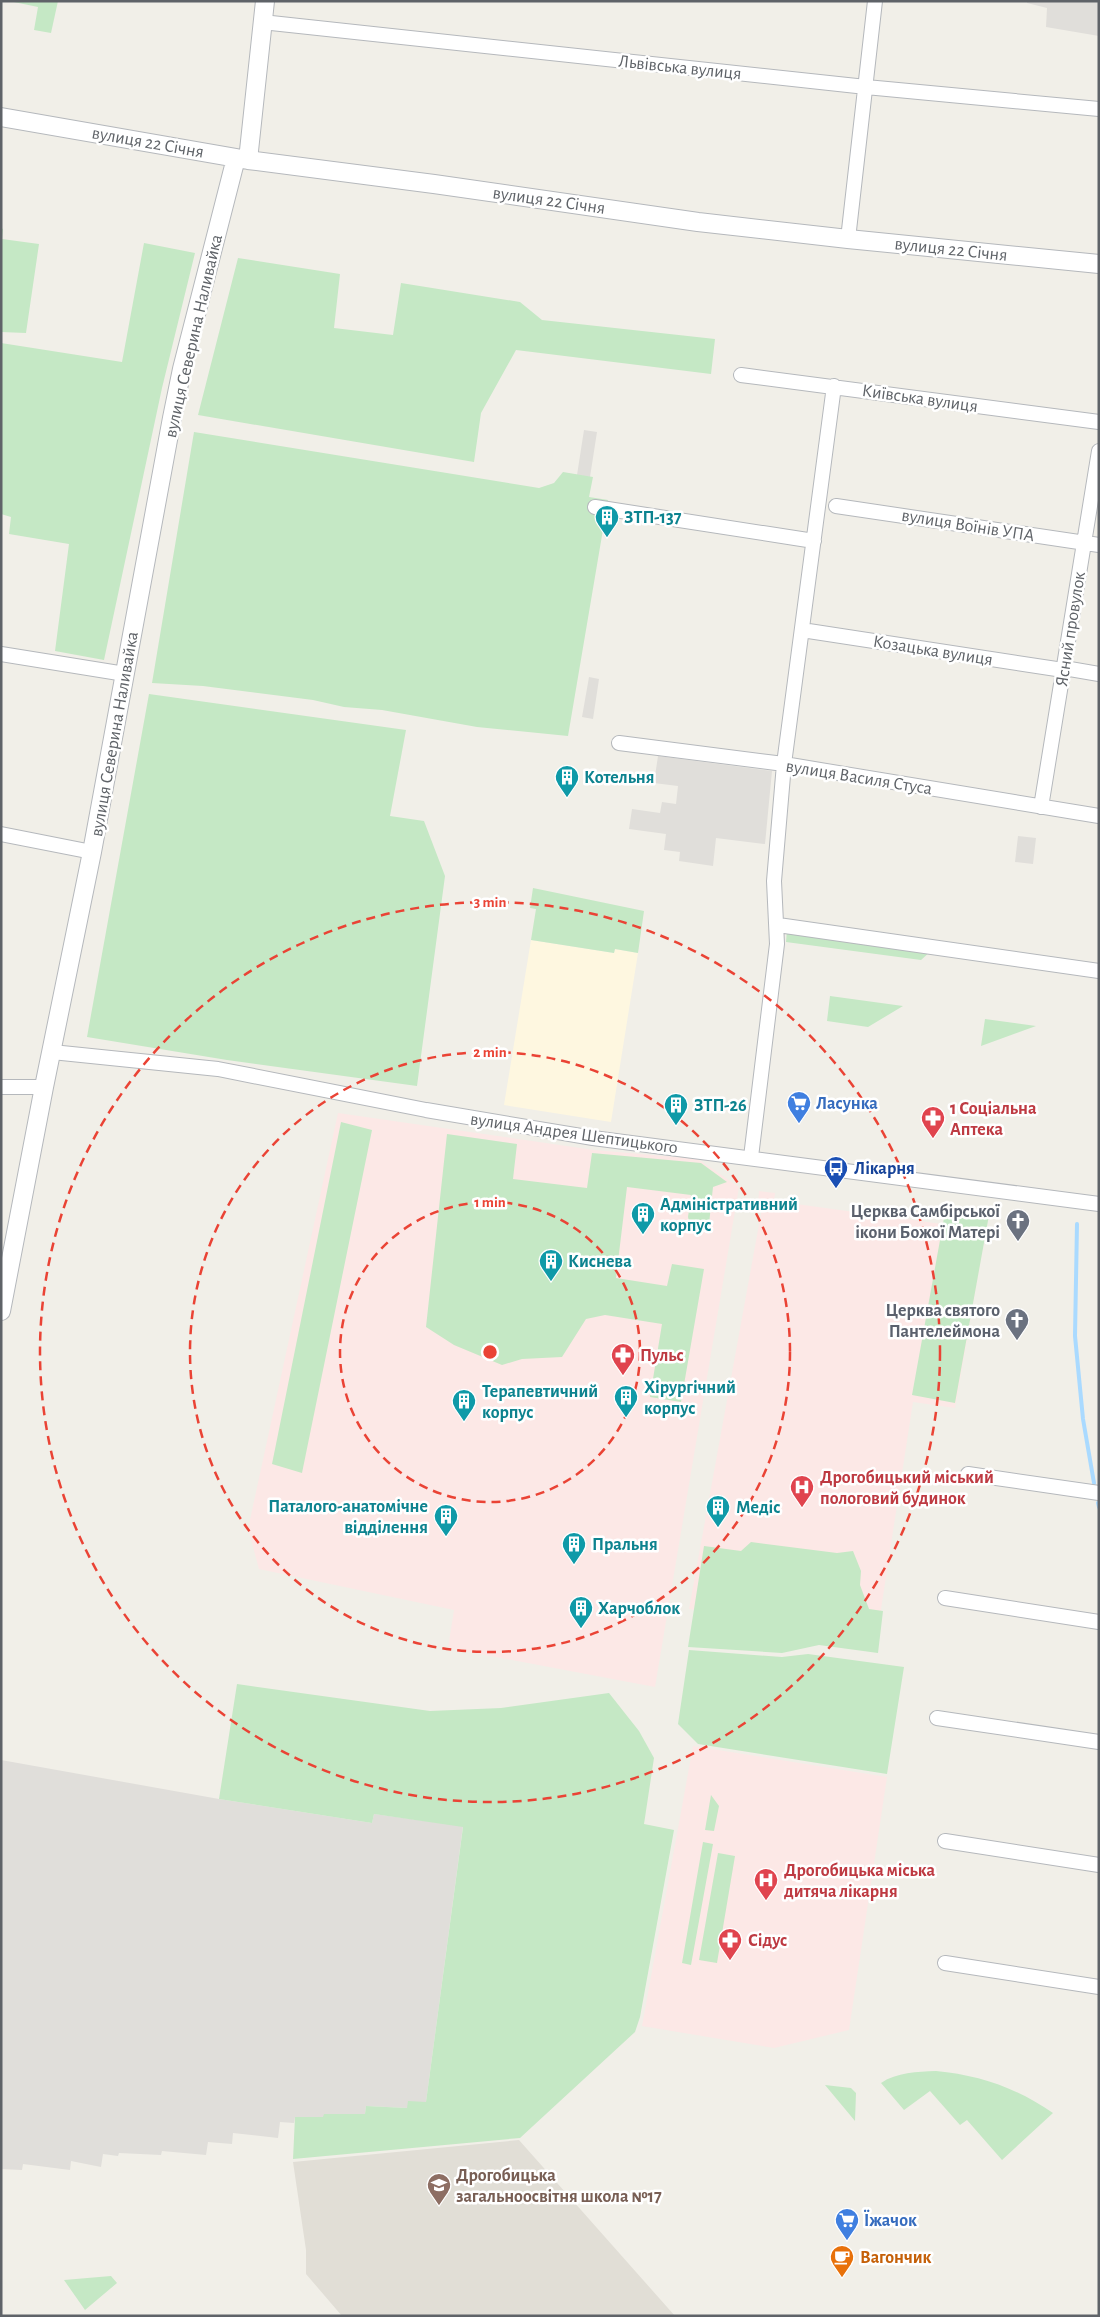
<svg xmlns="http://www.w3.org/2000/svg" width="1100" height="2317" viewBox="0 0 1100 2317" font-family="'Alegreya Sans',sans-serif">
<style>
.commercial{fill:#fef7e0}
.industrial{fill:#e0deda}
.education{fill:#e1ded6}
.medical{fill:#fce8e6}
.green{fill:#c5e8c5}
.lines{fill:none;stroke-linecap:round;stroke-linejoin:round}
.stream{stroke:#aadaff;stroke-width:4}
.minor-casing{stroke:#b5b8bc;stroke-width:16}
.tertiary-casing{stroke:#b5b8bc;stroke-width:20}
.minor{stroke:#fff;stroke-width:14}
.tertiary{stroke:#fff;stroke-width:18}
.ring{fill:none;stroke:#ea4335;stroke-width:2.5;stroke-dasharray:9 6}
.labels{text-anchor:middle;stroke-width:5;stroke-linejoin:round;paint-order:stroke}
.street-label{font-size:18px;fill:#5f6368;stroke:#fff}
.culture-label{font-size:18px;font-weight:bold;fill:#0d838f;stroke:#fff;text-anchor:start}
.shop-label{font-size:18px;font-weight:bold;fill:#366cbe;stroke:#fff;text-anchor:start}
.health-label{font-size:18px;font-weight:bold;fill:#be3a42;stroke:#fff;text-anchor:start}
.transit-label{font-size:18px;font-weight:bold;fill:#164399;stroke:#fff;text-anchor:start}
.worship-label{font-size:18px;font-weight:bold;fill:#5b616d;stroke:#fff;text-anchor:end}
.education-label{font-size:18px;font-weight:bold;fill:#785e54;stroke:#fff;text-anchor:start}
.food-label{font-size:18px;font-weight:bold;fill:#c56008;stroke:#fff;text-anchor:start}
.centre{fill:#ea4335;stroke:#fff;stroke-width:2.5}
.ring-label{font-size:15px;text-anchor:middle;font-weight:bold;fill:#ea4335;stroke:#fff;stroke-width:5;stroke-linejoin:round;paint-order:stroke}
</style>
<rect width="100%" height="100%" fill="#f1efe8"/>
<path class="commercial" d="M 531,940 L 614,953 L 615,949 L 638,953 L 611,1122 L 504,1105 Z"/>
<path class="industrial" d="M 1027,1 L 1099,1 L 1099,36 L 1046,27 L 1047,8 L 1027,3 Z
M 584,430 L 597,432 L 590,477 L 577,475 Z
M 589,677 L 599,679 L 593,719 L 582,717 Z
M 658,756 L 772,771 L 765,844 L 716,838 L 713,866 L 679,861 L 680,852 L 664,850 L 666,834 L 629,829 L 632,809 L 660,813 L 662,802 L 676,804 L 678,786 L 654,783 Z
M 1018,836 L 1036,838 L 1033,864 L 1015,862 Z
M 1,1760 L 219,1799 L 372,1823 L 374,1814 L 463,1826 L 426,2102 L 408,2108 L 366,2106 L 365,2114 L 324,2114 L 324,2117 L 295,2117 L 294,2123 L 280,2122 L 278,2138 L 233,2133 L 232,2144 L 208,2142 L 206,2155 L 162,2151 L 161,2155 L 119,2153 L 118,2156 L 103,2154 L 101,2167 L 71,2161 L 70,2170 L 23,2164 L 22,2170 L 1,2169 Z"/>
<path class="education" d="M 519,2140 L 675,2316 L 342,2316 L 306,2274 L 306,2250 L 293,2162 Z"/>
<path class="medical" d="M 338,1113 L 594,1150 L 698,1159 L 739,1187 L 655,1687 L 448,1648 L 454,1610 L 259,1569 L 248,1529 Z
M 759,1191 L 775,1193 L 774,1201 L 986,1230 L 955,1408 L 913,1402 L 877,1635 L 689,1609 L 762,1208 L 758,1207 Z
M 693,1746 L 887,1777 L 849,2030 L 774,2048 L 642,2026 Z"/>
<path class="green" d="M 9,1 L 58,1 L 51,33 L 34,30 L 38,7 Z
M 1,228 L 3,229 L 2,239 L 39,244 L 26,333 L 1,332 Z
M 144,243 L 195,253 L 162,388 L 104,660 L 55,651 L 69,544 L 9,534 L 11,517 L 1,514 L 1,343 L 122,362 Z
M 238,258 L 340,274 L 334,328 L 393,335 L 401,283 L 520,302 L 542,320 L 715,339 L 711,374 L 516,350 L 481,413 L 474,462 L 198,415 Z
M 194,432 L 539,488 L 554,483 L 563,472 L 593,477 L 589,497 L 608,500 L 568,736 L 477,727 L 382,710 L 344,707 L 313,700 L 203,686 L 152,683 Z
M 149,694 L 406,730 L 390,816 L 424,821 L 445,876 L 417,1086 L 227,1060 L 87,1037 Z
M 533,888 L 644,911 L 638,953 L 615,949 L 614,953 L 531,940 L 536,909 L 530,908 Z
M 787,930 L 931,951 L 921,960 L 786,942 Z
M 830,996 L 903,1006 L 868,1027 L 827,1021 Z
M 985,1019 L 1036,1026 L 981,1046 Z
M 341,1122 L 372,1130 L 302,1473 L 272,1464 Z
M 447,1134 L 517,1144 L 513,1179 L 587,1188 L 592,1153 L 701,1163 L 727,1182 L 713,1187 L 709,1224 L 698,1227 L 690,1225 L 688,1217 L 691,1195 L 627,1187 L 616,1278 L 667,1286 L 672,1264 L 704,1269 L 681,1402 L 650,1397 L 662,1324 L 605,1315 L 586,1319 L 562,1357 L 522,1359 L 502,1365 L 454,1345 L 426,1327 Z
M 946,1207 L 989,1215 L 955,1403 L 912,1395 Z
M 751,1542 L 837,1553 L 853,1551 L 861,1571 L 860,1585 L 869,1609 L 883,1611 L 878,1653 L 819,1645 L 782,1653 L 688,1647 L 704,1546 L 741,1551 Z
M 689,1650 L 782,1657 L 808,1654 L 904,1667 L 887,1774 L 698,1744 L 678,1724 Z
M 237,1684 L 430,1711 L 501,1708 L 609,1693 L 639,1731 L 654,1758 L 644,1824 L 674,1830 L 640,2017 L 635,2032 L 520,2138 L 293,2159 L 295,2117 L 323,2117 L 324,2114 L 365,2114 L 366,2106 L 407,2108 L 408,2101 L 426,2102 L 463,1827 L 374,1814 L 372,1823 L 219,1799 Z
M 711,1795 L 719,1806 L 714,1831 L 705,1830 Z
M 703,1842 L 713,1844 L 691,1965 L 682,1963 Z
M 718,1853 L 735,1856 L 717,1963 L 699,1960 Z
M 936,2071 C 979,2075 1017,2088 1053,2113 L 1002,2160 L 967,2120 L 960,2125 L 930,2091 L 904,2110 L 881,2083 C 897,2072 917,2072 936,2071 Z
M 825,2085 L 851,2088 L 856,2093 L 855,2121 Z
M 111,2276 L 117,2283 L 85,2310 L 64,2280 Z"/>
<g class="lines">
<path class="stream" d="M 1077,1224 L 1075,1336 L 1083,1419 L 1094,1483
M 1098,1503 L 1099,1507"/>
<g class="minor-casing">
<path id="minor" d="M 262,22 L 866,87 L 1099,109
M 848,239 L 875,1
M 741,375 L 1099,422
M 836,506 L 1099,545
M 595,507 L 814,541
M 802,630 L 1063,670
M 1,654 L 125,674
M 1064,668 L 1099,674
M 619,743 L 784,764 L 1099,816
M 1041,807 L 1099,451
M 1,834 L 92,852
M 778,925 L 1099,971
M 52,1052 L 218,1069 L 426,1110 L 593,1138 L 1099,1204
M 1,1087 L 44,1087
M 751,1157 L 777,944 L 774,881 L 784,764 L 834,386
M 968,1474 L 1099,1493
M 945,1598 L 1099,1622
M 937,1718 L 1099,1742
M 945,1841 L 1099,1865
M 945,1963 L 1099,1987"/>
</g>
<g class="tertiary-casing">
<path id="tertiary" d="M 1,117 L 248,160 L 434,184 L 698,222 L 848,239 L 1099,264
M 248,160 L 265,1
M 1,1311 L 44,1087 L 92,852 L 172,418 L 182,369 L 236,158"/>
</g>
<use href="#minor" class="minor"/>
<use href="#tertiary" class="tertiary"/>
</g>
<g class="ring">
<circle cx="490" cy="1352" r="150"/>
<circle cx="490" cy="1352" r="300"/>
<circle cx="490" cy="1352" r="450"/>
</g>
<defs>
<g id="building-pin" transform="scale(1.25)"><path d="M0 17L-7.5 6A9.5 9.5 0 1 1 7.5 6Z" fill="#0f9aa8" stroke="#fff"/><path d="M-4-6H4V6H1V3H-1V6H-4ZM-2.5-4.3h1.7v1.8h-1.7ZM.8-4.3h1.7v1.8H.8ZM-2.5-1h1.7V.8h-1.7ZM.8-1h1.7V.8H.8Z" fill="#fff"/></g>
<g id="supermarket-pin" transform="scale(1.25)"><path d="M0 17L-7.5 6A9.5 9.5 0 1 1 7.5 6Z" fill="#3f7fe0" stroke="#fff"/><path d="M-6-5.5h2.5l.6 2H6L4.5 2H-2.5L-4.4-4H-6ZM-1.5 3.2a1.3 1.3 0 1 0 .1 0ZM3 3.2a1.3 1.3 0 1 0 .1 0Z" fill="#fff"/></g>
<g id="pharmacy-pin" transform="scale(1.25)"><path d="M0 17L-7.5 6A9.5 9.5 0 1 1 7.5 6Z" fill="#e0444e" stroke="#fff"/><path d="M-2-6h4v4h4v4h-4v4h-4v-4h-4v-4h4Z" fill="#fff"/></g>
<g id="bus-pin" transform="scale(1.25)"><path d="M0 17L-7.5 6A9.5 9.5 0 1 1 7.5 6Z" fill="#1a4fb4" stroke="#fff"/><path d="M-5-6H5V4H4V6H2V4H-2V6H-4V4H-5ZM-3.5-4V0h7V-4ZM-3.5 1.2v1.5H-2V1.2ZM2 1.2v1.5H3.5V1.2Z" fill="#fff"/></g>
<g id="church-pin" transform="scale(1.25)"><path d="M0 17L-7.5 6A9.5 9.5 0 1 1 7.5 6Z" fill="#6b7280" stroke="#fff"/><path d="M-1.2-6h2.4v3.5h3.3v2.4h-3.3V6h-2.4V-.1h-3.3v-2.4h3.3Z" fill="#fff"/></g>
<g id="hospital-pin" transform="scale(1.25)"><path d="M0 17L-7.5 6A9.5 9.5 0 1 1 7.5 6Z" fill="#e0444e" stroke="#fff"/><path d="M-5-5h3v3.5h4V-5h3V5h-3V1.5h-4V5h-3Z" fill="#fff"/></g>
<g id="school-pin" transform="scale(1.25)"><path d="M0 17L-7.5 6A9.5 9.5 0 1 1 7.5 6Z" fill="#8d6e63" stroke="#fff"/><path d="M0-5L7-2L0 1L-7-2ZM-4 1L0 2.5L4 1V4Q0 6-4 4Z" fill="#fff"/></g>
<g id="cafe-pin" transform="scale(1.25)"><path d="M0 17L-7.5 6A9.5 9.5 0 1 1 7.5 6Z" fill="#e8710a" stroke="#fff"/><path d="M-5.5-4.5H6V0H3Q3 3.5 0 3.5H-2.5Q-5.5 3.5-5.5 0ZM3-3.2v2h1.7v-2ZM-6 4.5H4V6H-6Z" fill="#fff"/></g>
</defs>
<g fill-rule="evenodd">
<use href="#building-pin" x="607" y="517"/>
<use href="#building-pin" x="567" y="777"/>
<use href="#supermarket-pin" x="799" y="1103"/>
<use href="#building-pin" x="676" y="1105"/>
<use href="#pharmacy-pin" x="933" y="1118"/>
<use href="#bus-pin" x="836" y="1168"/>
<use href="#building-pin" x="643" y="1214"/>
<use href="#church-pin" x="1018" y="1221"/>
<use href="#building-pin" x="551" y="1261"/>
<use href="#church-pin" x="1017" y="1320"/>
<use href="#pharmacy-pin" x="623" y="1355"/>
<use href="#building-pin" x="626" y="1397"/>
<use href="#building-pin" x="464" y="1401"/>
<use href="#hospital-pin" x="802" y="1487"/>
<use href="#building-pin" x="718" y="1507"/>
<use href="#building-pin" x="446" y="1516"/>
<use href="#building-pin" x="574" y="1544"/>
<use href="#building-pin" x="581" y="1608"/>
<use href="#hospital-pin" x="766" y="1880"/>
<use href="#pharmacy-pin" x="730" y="1940"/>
<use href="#school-pin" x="439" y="2185"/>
<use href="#supermarket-pin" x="847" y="2220"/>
<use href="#cafe-pin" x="842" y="2257"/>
</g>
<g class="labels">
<g class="street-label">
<text transform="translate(680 67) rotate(6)" y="6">Львівська вулиця</text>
<text transform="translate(148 142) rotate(10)" y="6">вулиця 22 Січня</text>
<text transform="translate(549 200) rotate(8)" y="6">вулиця 22 Січня</text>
<text transform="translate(951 249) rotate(6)" y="6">вулиця 22 Січня</text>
<text transform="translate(193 336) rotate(-77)" y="6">вулиця Северина Наливайка</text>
<text transform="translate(920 398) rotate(8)" y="6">Київська вулиця</text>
<text transform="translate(968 525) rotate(9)" y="6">вулиця Воїнів УПА</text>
<text transform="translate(1070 629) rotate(-81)" y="6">Ясний провулок</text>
<text transform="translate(933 650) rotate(9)" y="6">Козацька вулиця</text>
<text transform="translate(114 734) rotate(-80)" y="6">вулиця Северина Наливайка</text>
<text transform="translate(859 777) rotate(9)" y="6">вулиця Василя Стуса</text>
<text transform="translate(574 1133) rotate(8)" y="6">вулиця Андрея Шептицького</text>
</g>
<g class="culture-label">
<text x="624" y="523">ЗТП-137</text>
<text x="584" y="783">Котельня</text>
<text x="694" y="1111">ЗТП-26</text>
<text x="660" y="1210">Адміністративний<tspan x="660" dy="21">корпус</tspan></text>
<text x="568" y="1267">Киснева</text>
<text x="644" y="1393">Хірургічний<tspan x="644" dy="21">корпус</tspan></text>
<text x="482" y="1397">Терапевтичний<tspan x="482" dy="21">корпус</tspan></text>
<text x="428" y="1512" text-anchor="end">Паталого-анатомічне<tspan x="428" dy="21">відділення</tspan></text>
<text x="736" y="1513">Медіс</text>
<text x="592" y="1550">Пральня</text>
<text x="598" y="1614">Харчоблок</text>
</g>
<g class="shop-label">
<text x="816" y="1109">Ласунка</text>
<text x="864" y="2226">Їжачок</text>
</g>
<g class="health-label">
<text x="950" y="1114">1 Соціальна<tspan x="950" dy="21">Аптека</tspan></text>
<text x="640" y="1361">Пульс</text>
<text x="820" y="1483">Дрогобицький міський<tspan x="820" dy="21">пологовий будинок</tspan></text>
<text x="784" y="1876">Дрогобицька міська<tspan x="784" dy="21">дитяча лікарня</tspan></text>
<text x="748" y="1946">Сідус</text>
</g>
<g class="transit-label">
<text x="854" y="1174">Лікарня</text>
</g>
<g class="worship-label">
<text x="1000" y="1217">Церква Самбірської<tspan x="1000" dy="21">ікони Божої Матері</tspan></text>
<text x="1000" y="1316">Церква святого<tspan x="1000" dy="21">Пантелеймона</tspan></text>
</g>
<g class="education-label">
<text x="456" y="2181">Дрогобицька<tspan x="456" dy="21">загальноосвітня школа №17</tspan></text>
</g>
<g class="food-label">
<text x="860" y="2263">Вагончик</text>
</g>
</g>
<circle cx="490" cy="1352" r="8" class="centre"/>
<g class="ring-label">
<text x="490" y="907">3 min</text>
<text x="490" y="1057">2 min</text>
<text x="490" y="1207">1 min</text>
</g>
<rect width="1100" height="2317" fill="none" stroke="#5f6368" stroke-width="5"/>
</svg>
